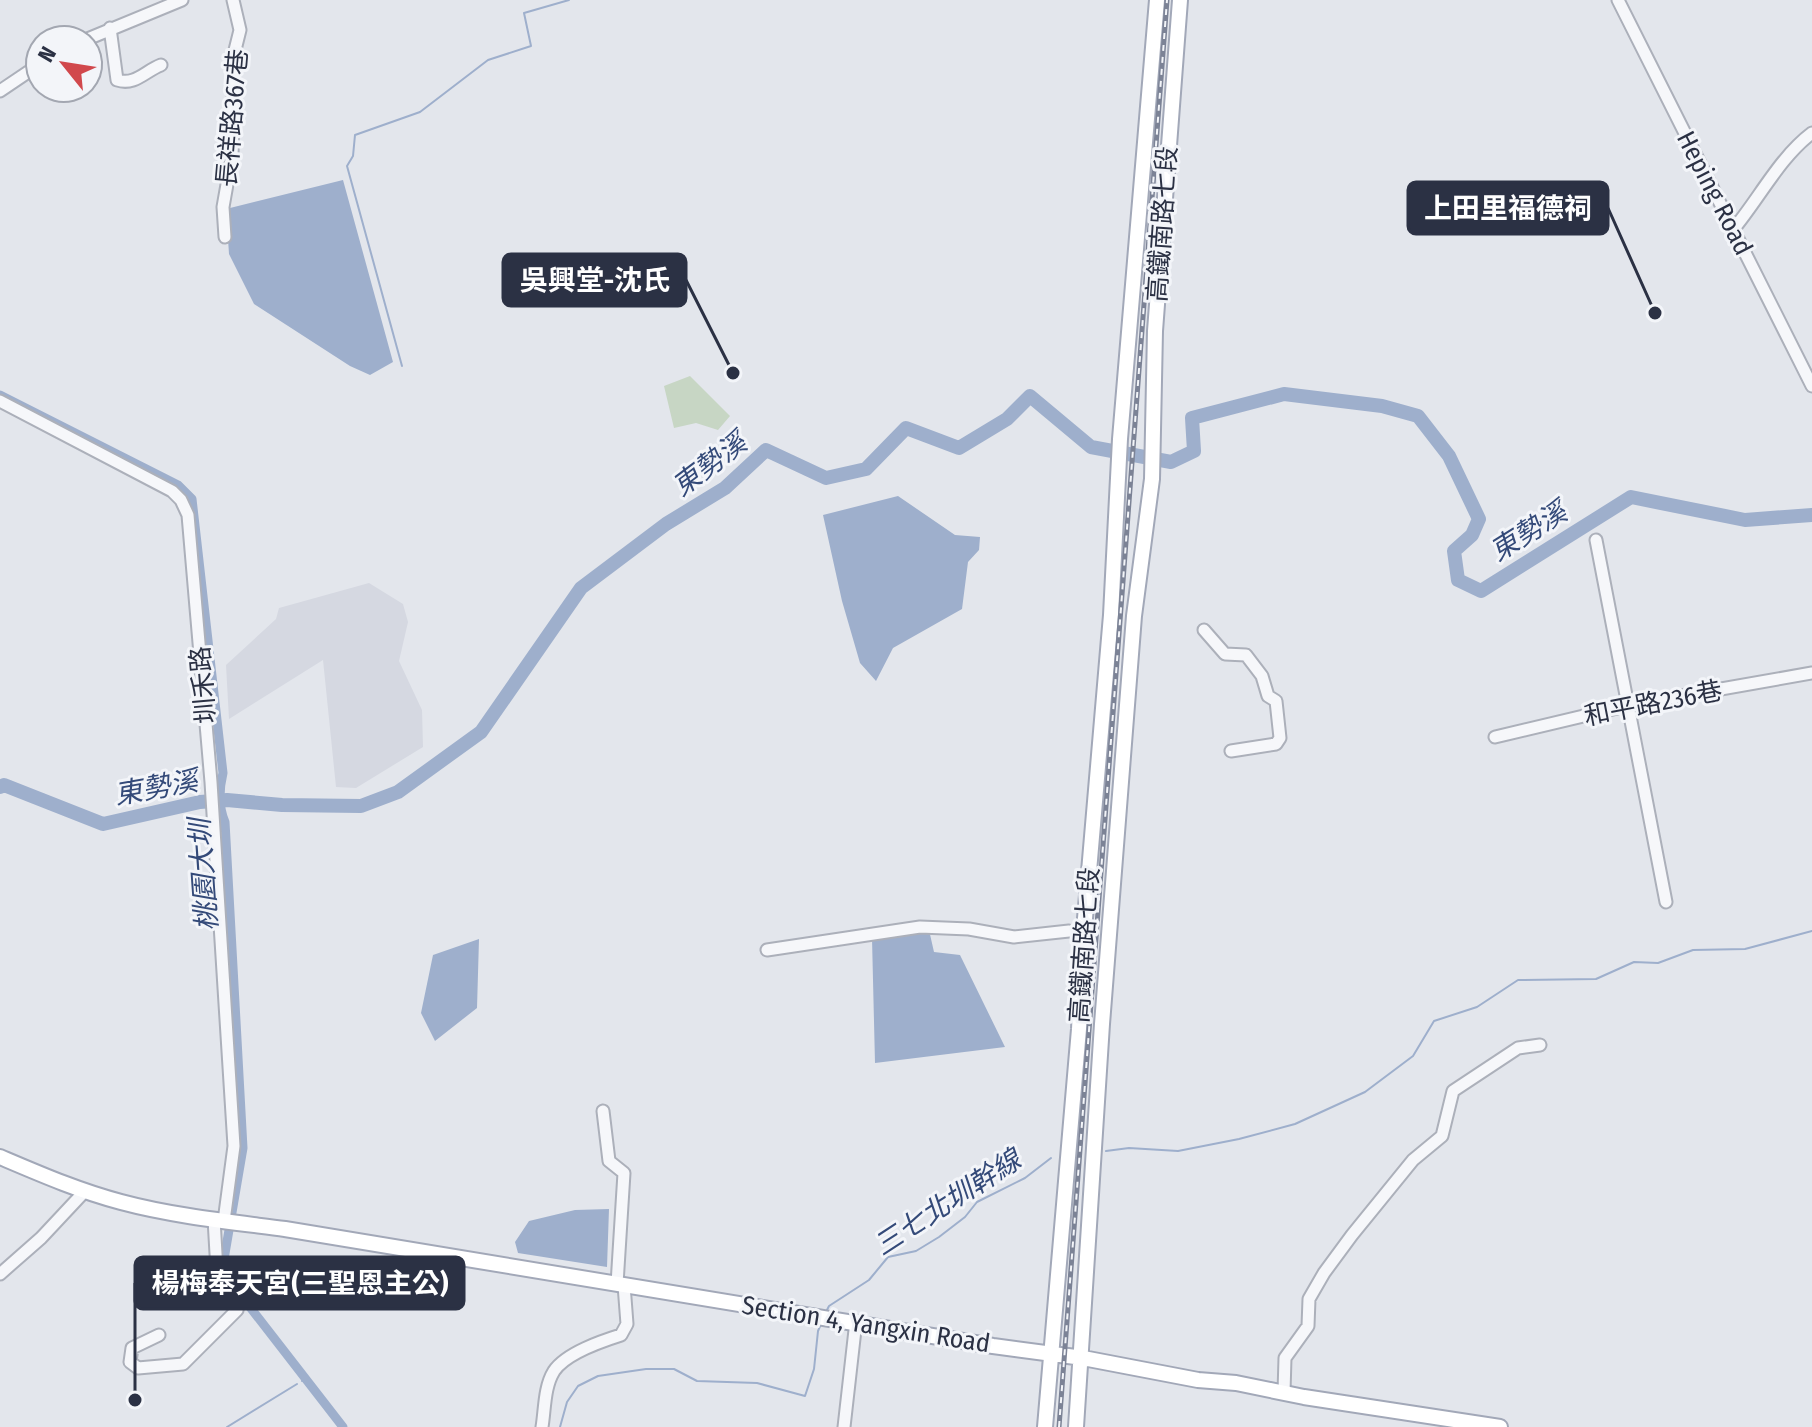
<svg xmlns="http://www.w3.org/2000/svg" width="1812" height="1427" viewBox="0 0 1812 1427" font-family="'Fira Sans Condensed','Noto Sans TC',sans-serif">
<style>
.built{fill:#d5d8e1}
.green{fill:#c7d6c4}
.water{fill:#9eafcc}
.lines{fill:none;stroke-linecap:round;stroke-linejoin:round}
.stream{stroke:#9eafcc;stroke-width:2}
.canal{stroke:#9eafcc;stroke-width:9}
.river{stroke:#9eafcc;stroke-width:14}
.minor-casing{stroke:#acb0ba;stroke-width:15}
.major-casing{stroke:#a2a8b8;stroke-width:18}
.minor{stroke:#f6f7fa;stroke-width:11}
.major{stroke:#fff;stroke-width:14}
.rail-casing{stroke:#7c8396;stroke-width:5}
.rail{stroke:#f3f5f9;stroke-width:2;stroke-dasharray:6;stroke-linecap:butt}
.labels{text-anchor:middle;stroke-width:6;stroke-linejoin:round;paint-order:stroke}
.street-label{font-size:26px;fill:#2b3144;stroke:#f3f5f9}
.water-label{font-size:28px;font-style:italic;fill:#344a79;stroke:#f3f5f9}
.leader{fill:none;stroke:#2b3144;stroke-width:3}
.callout-dot{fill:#2b3144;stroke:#f3f5f9;stroke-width:3}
.callout{fill:#2b3144;stroke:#2b3144;stroke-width:3}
.callout-label{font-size:28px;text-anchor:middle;font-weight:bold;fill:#fff}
</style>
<rect width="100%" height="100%" fill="#e3e6ec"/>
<path class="built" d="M 369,583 L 403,604 L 408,622 L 399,661 L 422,710 L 423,747 L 356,788 L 336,787 L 323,660 L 229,719 L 226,665 L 276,619 L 279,608 Z"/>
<path class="green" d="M 690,376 L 730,416 L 718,430 L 696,423 L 674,428 L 664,386 Z"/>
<path class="water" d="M 343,180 L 393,362 L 370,375 L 350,366 L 254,304 L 229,254 L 226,209 Z
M 898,496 L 955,535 L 980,537 L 979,550 L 968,562 L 962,609 L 893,648 L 876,681 L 860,663 L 842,601 L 823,515 Z
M 929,930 L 934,952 L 960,955 L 1005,1047 L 875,1063 L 872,938 Z
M 479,939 L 477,1008 L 435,1041 L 421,1013 L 433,955 Z
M 609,1209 L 607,1267 L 518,1253 L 515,1242 L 529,1221 L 575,1210 Z"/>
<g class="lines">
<path class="stream" d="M 402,366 L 347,166 L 353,156 L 355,135 L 420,112 L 488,60 L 531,46 L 524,13 L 569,0
M 1106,1151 L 1129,1148 L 1178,1151 L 1239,1139 L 1295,1124 L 1365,1092 L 1413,1056 L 1434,1021 L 1477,1007 L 1518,980 L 1596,979 L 1634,962 L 1658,963 L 1693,950 L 1745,949 L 1812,931
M 827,1310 L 829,1306 L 869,1280 L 888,1257 L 916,1251 L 939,1237 L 965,1217 L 977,1202 L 1025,1178 L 1051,1158
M 302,1381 L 305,1379
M 227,1427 L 297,1384
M 560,1427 L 567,1402 L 578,1386 L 598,1376 L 646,1369 L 674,1369 L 697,1381 L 757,1383 L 805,1396 L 814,1369 L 818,1331 L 821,1324"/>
<path class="canal" d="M 0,395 L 178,485 L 192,499 L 223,773 C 219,790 218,806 225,822 L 243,1148 L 222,1271 L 343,1427"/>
<path class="river" d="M 0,787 L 4,785 L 103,824 L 200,802 L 227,800 L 282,805 L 361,806 L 398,792 L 481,732 L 581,588 L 666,524 L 725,488 L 766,450 L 826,478 L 866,469 L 906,428 L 959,448 L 1007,419 L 1030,396 L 1091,447 L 1171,462 L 1194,451 L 1192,418 L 1284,394 L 1382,406 L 1418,416 L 1449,456 L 1479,519 L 1472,535 L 1454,551 L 1458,580 L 1481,591 L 1631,497 L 1745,520 L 1812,515"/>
<g class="minor-casing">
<path id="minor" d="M 1618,0 L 1812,386
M 110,28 L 117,80 C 135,86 145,71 161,65
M 85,40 L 182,0
M 0,91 L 40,64
M 1732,231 C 1759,199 1779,158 1812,133
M 225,237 L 223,207 L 232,156 L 234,54 L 240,30 L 233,0
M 0,401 L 172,491 L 181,500 L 188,515 L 211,782 L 234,1146 L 224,1221
M 1596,540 L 1666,902
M 1204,630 L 1225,654 L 1246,655 L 1262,676 L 1268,696 L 1276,701 L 1280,738 L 1276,744 L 1231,751
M 1495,737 L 1630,705 L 1812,673
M 767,950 L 920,927 L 969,929 L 1014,937 L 1069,931
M 603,1111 L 609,1161 L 624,1173 L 617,1284
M 0,1274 L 41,1238 L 85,1191
M 159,1335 L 132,1348 L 130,1362 L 138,1368 L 183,1364 L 237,1310 L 217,1271 L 214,1219
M 1284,1392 L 1285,1358 L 1308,1326 L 1309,1299 L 1324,1273 L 1352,1235 L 1413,1160 L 1442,1136 L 1453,1091 L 1518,1048 L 1540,1045
M 542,1427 C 545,1409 544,1387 554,1371 C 566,1353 602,1341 621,1335 L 627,1324 L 624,1285
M 844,1427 L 856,1321"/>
</g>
<g class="major-casing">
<path id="major" d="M 0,1157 C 40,1174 79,1191 121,1202 C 173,1216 232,1222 285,1229 L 993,1346 L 1083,1358 L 1198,1380 L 1236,1383 L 1304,1397 L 1500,1427
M 1045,1427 L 1079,1029 L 1084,930 L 1111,615 L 1120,439 L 1157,0
M 1076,1427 L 1102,1024 L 1134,616 L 1152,479 L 1155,331 L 1180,0"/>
</g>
<use href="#minor" class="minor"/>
<use href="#major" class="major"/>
<g class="rail-casing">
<path id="rail" d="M 1059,1427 L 1167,0"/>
</g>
<use href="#rail" class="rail"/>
</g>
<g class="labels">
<g class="street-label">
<text transform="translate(232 118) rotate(-85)" y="9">長祥路367巷</text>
<text transform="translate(1715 193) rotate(63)" y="9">Heping Road</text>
<text transform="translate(1162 224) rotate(-86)" y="9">高鐵南路七段</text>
<text transform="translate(203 685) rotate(-95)" y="9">圳禾路</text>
<text transform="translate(1653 703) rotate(-11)" y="9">和平路236巷</text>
<text transform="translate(1084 945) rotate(-86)" y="9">高鐵南路七段</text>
<text transform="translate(866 1324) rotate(9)" y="9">Section 4, Yangxin Road</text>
</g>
<g class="water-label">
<text transform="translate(709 464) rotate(-37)" y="10">東勢溪</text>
<text transform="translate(1528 531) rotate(-32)" y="10">東勢溪</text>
<text transform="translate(156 787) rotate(-10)" y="10">東勢溪</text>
<text transform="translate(203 875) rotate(-94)" y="10">桃園大圳</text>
<text transform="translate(947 1202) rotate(-33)" y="10">三七北圳幹線</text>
</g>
</g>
<path class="leader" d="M1655 313L1608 208M733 373L686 280M135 1400L135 1283"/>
<g class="callout-dot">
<circle cx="1655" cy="313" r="8"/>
<circle cx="733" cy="373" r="8"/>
<circle cx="135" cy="1400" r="8"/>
</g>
<g class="callout">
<rect x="1408" y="182" width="200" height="52" rx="8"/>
<rect x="503" y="254" width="183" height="52" rx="8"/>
<rect x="135" y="1257" width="329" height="52" rx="8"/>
</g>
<g class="callout-label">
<text x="1508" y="218">上田里福德祠</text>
<text x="595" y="290">吳興堂-沈氏</text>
<text x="300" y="1293">楊梅奉天宮(三聖恩主公)</text>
</g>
<g transform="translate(64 64) rotate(300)"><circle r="38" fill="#f3f5f9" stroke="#a3a7b1" stroke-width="2"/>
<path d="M0-6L14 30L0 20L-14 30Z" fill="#d1484c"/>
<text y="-12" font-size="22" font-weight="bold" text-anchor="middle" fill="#2b3144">N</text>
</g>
</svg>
